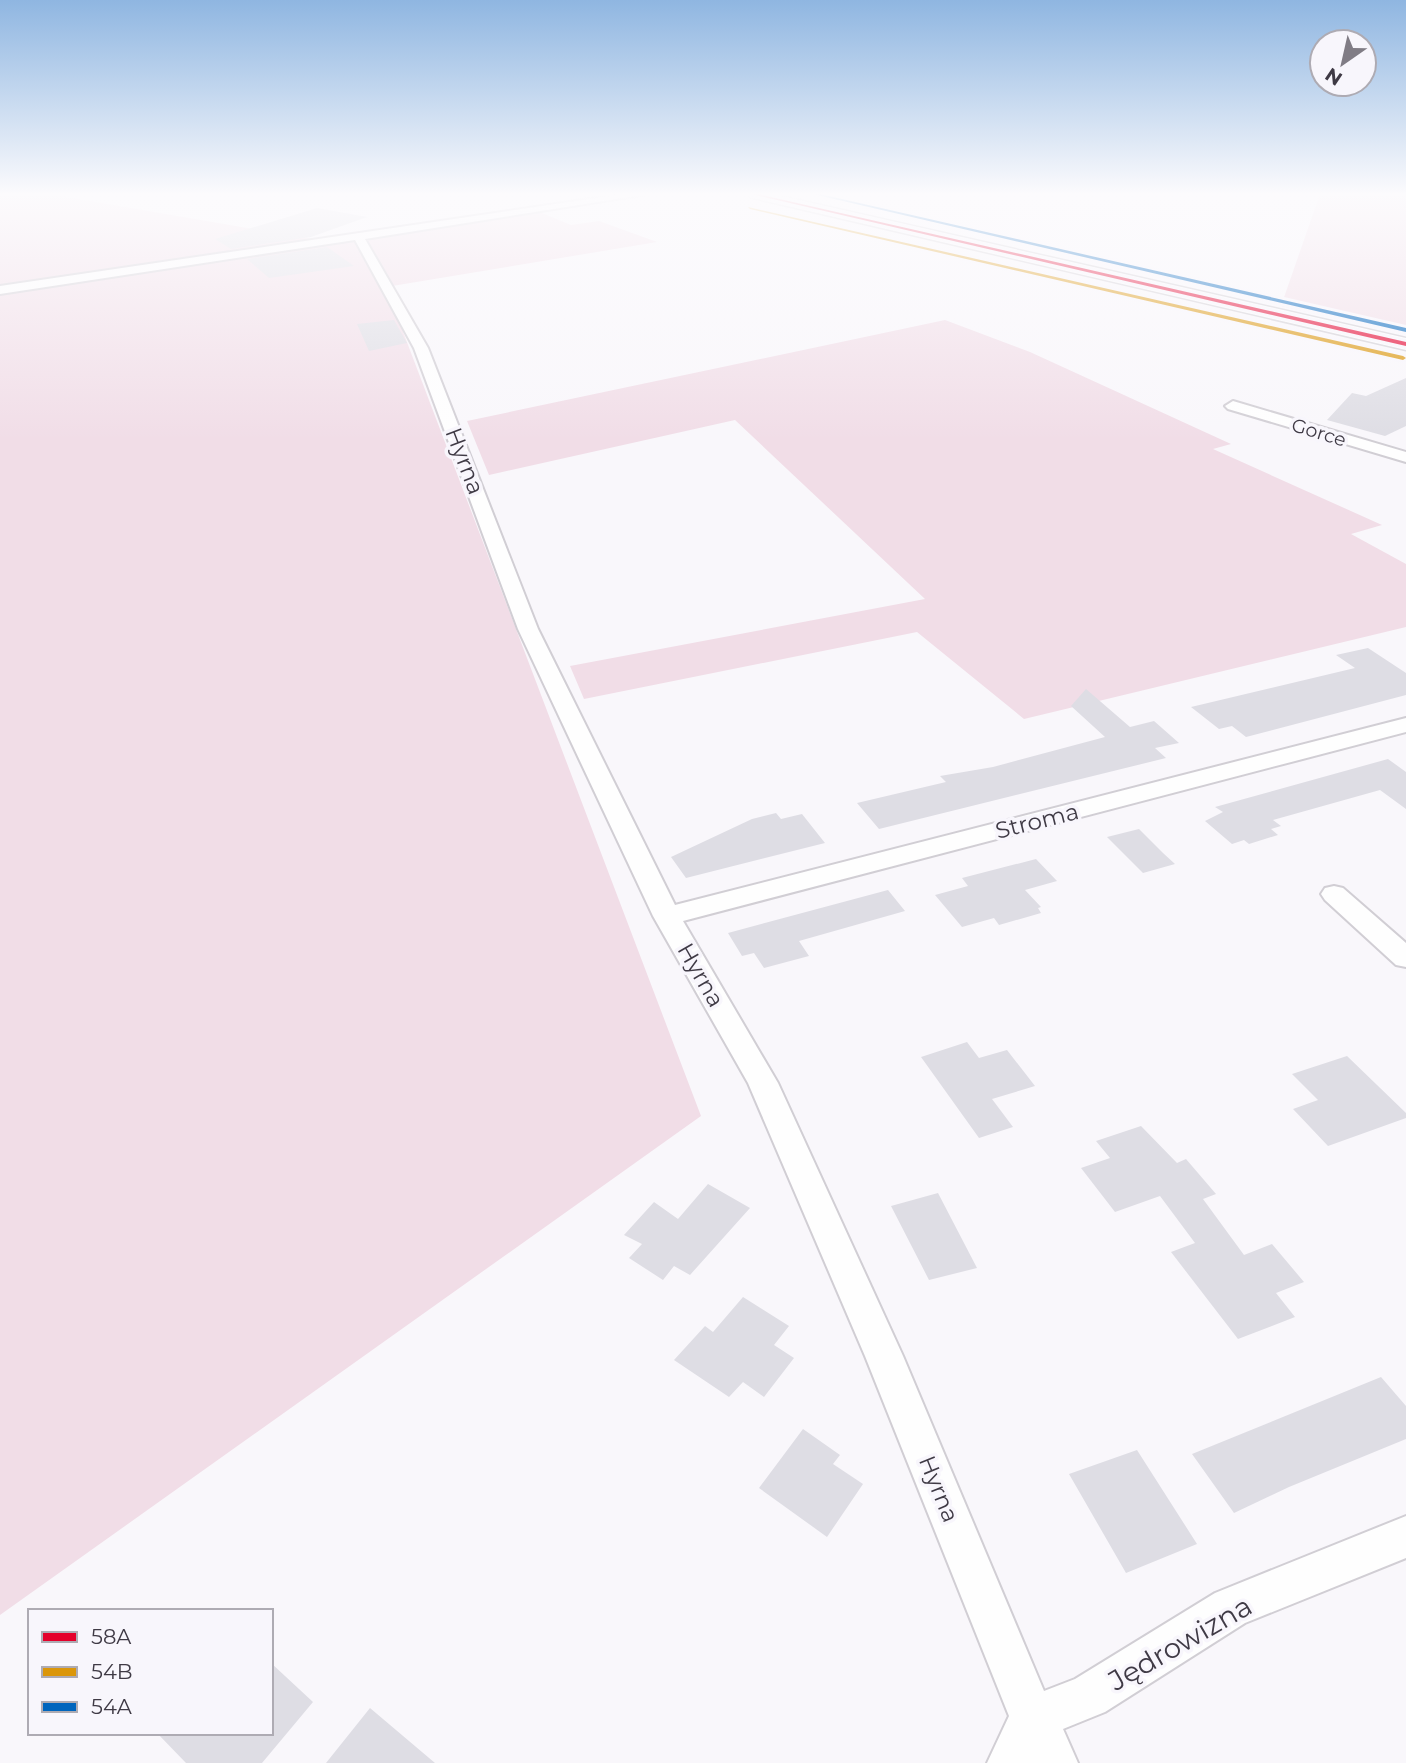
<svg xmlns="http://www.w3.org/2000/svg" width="1406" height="1763" viewBox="0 0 1406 1763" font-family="Montserrat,sans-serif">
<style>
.green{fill:#f1dde7}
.building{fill:#dedde4}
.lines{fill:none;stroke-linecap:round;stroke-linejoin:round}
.street-casing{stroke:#d1ced4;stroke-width:4}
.secondary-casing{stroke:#d1ced4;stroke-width:3}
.street{fill:#fefefe;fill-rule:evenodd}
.secondary{fill:#fefefe;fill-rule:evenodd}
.bus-1-casing{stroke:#f8f6fc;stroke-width:6}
.bus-2-casing{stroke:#f8f6fc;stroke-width:6}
.bus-3-casing{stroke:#f8f6fc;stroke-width:6}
.bus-1{fill:#e4002b;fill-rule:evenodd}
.bus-2{fill:#db960a;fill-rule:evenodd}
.bus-3{fill:#0065bd;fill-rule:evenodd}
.labels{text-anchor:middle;stroke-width:7;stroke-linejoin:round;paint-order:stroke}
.far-street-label{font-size:19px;fill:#3f3a45;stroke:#f8f6fc}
.street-label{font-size:23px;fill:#3f3a45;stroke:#f8f6fc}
.near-street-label{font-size:28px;fill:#3f3a45;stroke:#f8f6fc}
</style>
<rect width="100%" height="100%" fill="#f9f7fb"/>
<path class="green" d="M 0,194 L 49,194 L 317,240 L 537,211 L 571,225 L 599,221 L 657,242 L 386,287 L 701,1116 L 0,1615 Z
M 1320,194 L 1406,194 L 1406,334 L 1281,306 Z
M 945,320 L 1030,352 L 1231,444 L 1213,449 L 1382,525 L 1351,534 L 1406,564 L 1406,627 L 1024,719 L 917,632 L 584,699 L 570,666 L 925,599 L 735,420 L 489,475 L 467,421 Z"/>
<path class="building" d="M 317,208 L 367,217 L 311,237 L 231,249 L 215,239 Z
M 327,247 L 354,266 L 269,278 L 247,259 Z
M 394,320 L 407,343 L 369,351 L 357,324 Z
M 1406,378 L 1406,426 L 1385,436 L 1327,420 L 1352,393 L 1366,396 Z
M 1368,648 L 1406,673 L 1406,695 L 1246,737 L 1232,726 L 1219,729 L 1191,707 L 1355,668 L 1336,655 Z
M 1086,689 L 1130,727 L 1154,721 L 1179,743 L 1155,748 L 1166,758 L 879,829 L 857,803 L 946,782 L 940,776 L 993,767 L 1105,737 L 1071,706 Z
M 1388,759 L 1406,772 L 1406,809 L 1380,790 L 1273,820 L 1281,826 L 1271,829 L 1278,835 L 1249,844 L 1244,840 L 1232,844 L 1205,821 L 1223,812 L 1215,807 Z
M 776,813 L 781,819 L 802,814 L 825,843 L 686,878 L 671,857 L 752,819 Z
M 1139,829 L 1163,853 L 1175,864 L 1143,873 L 1107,837 Z
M 1036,859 L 1057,881 L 1025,890 L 1041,907 L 1038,908 L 1041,913 L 999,925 L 994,918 L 962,927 L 935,895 L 968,886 L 962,878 Z
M 888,890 L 905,911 L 799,941 L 809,956 L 764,968 L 754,953 L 742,956 L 728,933 Z
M 967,1042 L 979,1058 L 1007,1050 L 1035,1086 L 992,1099 L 1013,1127 L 979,1138 L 921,1057 Z
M 1347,1056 L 1406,1113 L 1406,1118 L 1328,1146 L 1293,1109 L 1318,1100 L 1292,1074 Z
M 1141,1126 L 1177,1163 L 1186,1159 L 1216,1194 L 1203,1199 L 1244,1255 L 1272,1244 L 1304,1282 L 1276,1293 L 1295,1317 L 1238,1339 L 1171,1252 L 1195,1243 L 1160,1196 L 1115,1212 L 1081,1168 L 1110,1158 L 1096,1141 Z
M 708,1184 L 750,1208 L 690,1275 L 674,1266 L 663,1280 L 629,1258 L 642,1244 L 624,1235 L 654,1202 L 678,1219 Z
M 938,1193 L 977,1268 L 929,1280 L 891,1206 Z
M 743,1297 L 789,1326 L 774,1345 L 794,1358 L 764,1397 L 743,1382 L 729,1397 L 674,1360 L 705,1326 L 713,1332 Z
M 1381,1377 L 1406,1406 L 1406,1439 L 1289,1487 L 1234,1513 L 1192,1454 Z
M 803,1429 L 840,1455 L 833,1464 L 863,1484 L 827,1537 L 759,1488 Z
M 1137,1450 L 1197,1544 L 1126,1573 L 1069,1474 Z
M 271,1663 L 313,1702 L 262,1763 L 186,1763 L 157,1733 L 271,1733 Z
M 370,1708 L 435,1763 L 326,1763 Z"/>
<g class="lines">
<g class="street-casing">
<path id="street" d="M 623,194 L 648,194 L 365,239 L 428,348 L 538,629 L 675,905 L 1406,718 L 1406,732 L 683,921 L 778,1083 L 903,1356 L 1044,1691 L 1075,1679 L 1215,1593 L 1406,1516 L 1406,1558 L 1245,1623 L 1105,1712 L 1063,1729 L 1078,1763 L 987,1763 L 1009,1716 L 865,1356 L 748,1083 L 653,916 L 518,629 L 414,348 L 355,240 L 0,294 L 0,286 Z
M 1233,401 L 1406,452 L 1406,462 L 1228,409 L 1225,406 Z
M 1334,886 L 1343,888 L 1406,943 L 1406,967 L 1396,965 L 1325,900 L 1321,894 L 1325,888 Z"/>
</g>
<g class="secondary-casing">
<path id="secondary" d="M 746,194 L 772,194 L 1406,338 L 1406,350 L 753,198 Z"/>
</g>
<use href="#street" class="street"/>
<use href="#secondary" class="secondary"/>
<g class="bus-1-casing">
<path id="bus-1" d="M 751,194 L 758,194 L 1406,342 L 1406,346 Z"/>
</g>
<g class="bus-2-casing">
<path id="bus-2" d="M 748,207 L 1403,356 L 1406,358 L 1403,360 L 750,209 Z"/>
</g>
<g class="bus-3-casing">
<path id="bus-3" d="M 813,194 L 820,194 L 1406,328 L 1406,332 Z"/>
</g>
<use href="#bus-1" class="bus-1"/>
<use href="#bus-2" class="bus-2"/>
<use href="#bus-3" class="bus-3"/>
</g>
<linearGradient id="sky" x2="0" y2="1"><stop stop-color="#8fb6e1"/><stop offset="0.44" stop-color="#fcfbfd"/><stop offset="1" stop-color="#fcfbfd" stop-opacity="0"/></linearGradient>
<rect width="1406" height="441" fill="url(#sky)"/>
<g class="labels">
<g class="far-street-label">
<text transform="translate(1319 432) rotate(17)" y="7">Gorce</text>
</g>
<g class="street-label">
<text transform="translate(465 461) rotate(69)" y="8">Hyrna</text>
<text transform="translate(1037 821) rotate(-14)" y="8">Stroma</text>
<text transform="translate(701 975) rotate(60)" y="8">Hyrna</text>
<text transform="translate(939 1489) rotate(68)" y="8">Hyrna</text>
</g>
<g class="near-street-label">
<text transform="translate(1180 1643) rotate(-30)" y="10">Jędrowizna</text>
</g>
</g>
<rect x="28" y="1609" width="245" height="126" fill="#f8f6fc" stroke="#aeabb3" stroke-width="2"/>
<rect x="42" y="1632" width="35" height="10" fill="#e4002b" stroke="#aeabb3" stroke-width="2"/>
<text x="91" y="1644" font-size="21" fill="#3f3a45">58A</text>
<rect x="42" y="1667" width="35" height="10" fill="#db960a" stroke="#aeabb3" stroke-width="2"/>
<text x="91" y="1679" font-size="21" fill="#3f3a45">54B</text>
<rect x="42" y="1702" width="35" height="10" fill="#0065bd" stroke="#aeabb3" stroke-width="2"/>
<text x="91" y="1714" font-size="21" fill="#3f3a45">54A</text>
<g transform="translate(1343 63) rotate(214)"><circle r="33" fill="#f8f6fc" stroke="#aeabb3" stroke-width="2"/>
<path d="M0-5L12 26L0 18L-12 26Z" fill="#807c85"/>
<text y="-10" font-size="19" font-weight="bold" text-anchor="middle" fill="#3f3a45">N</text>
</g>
</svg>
